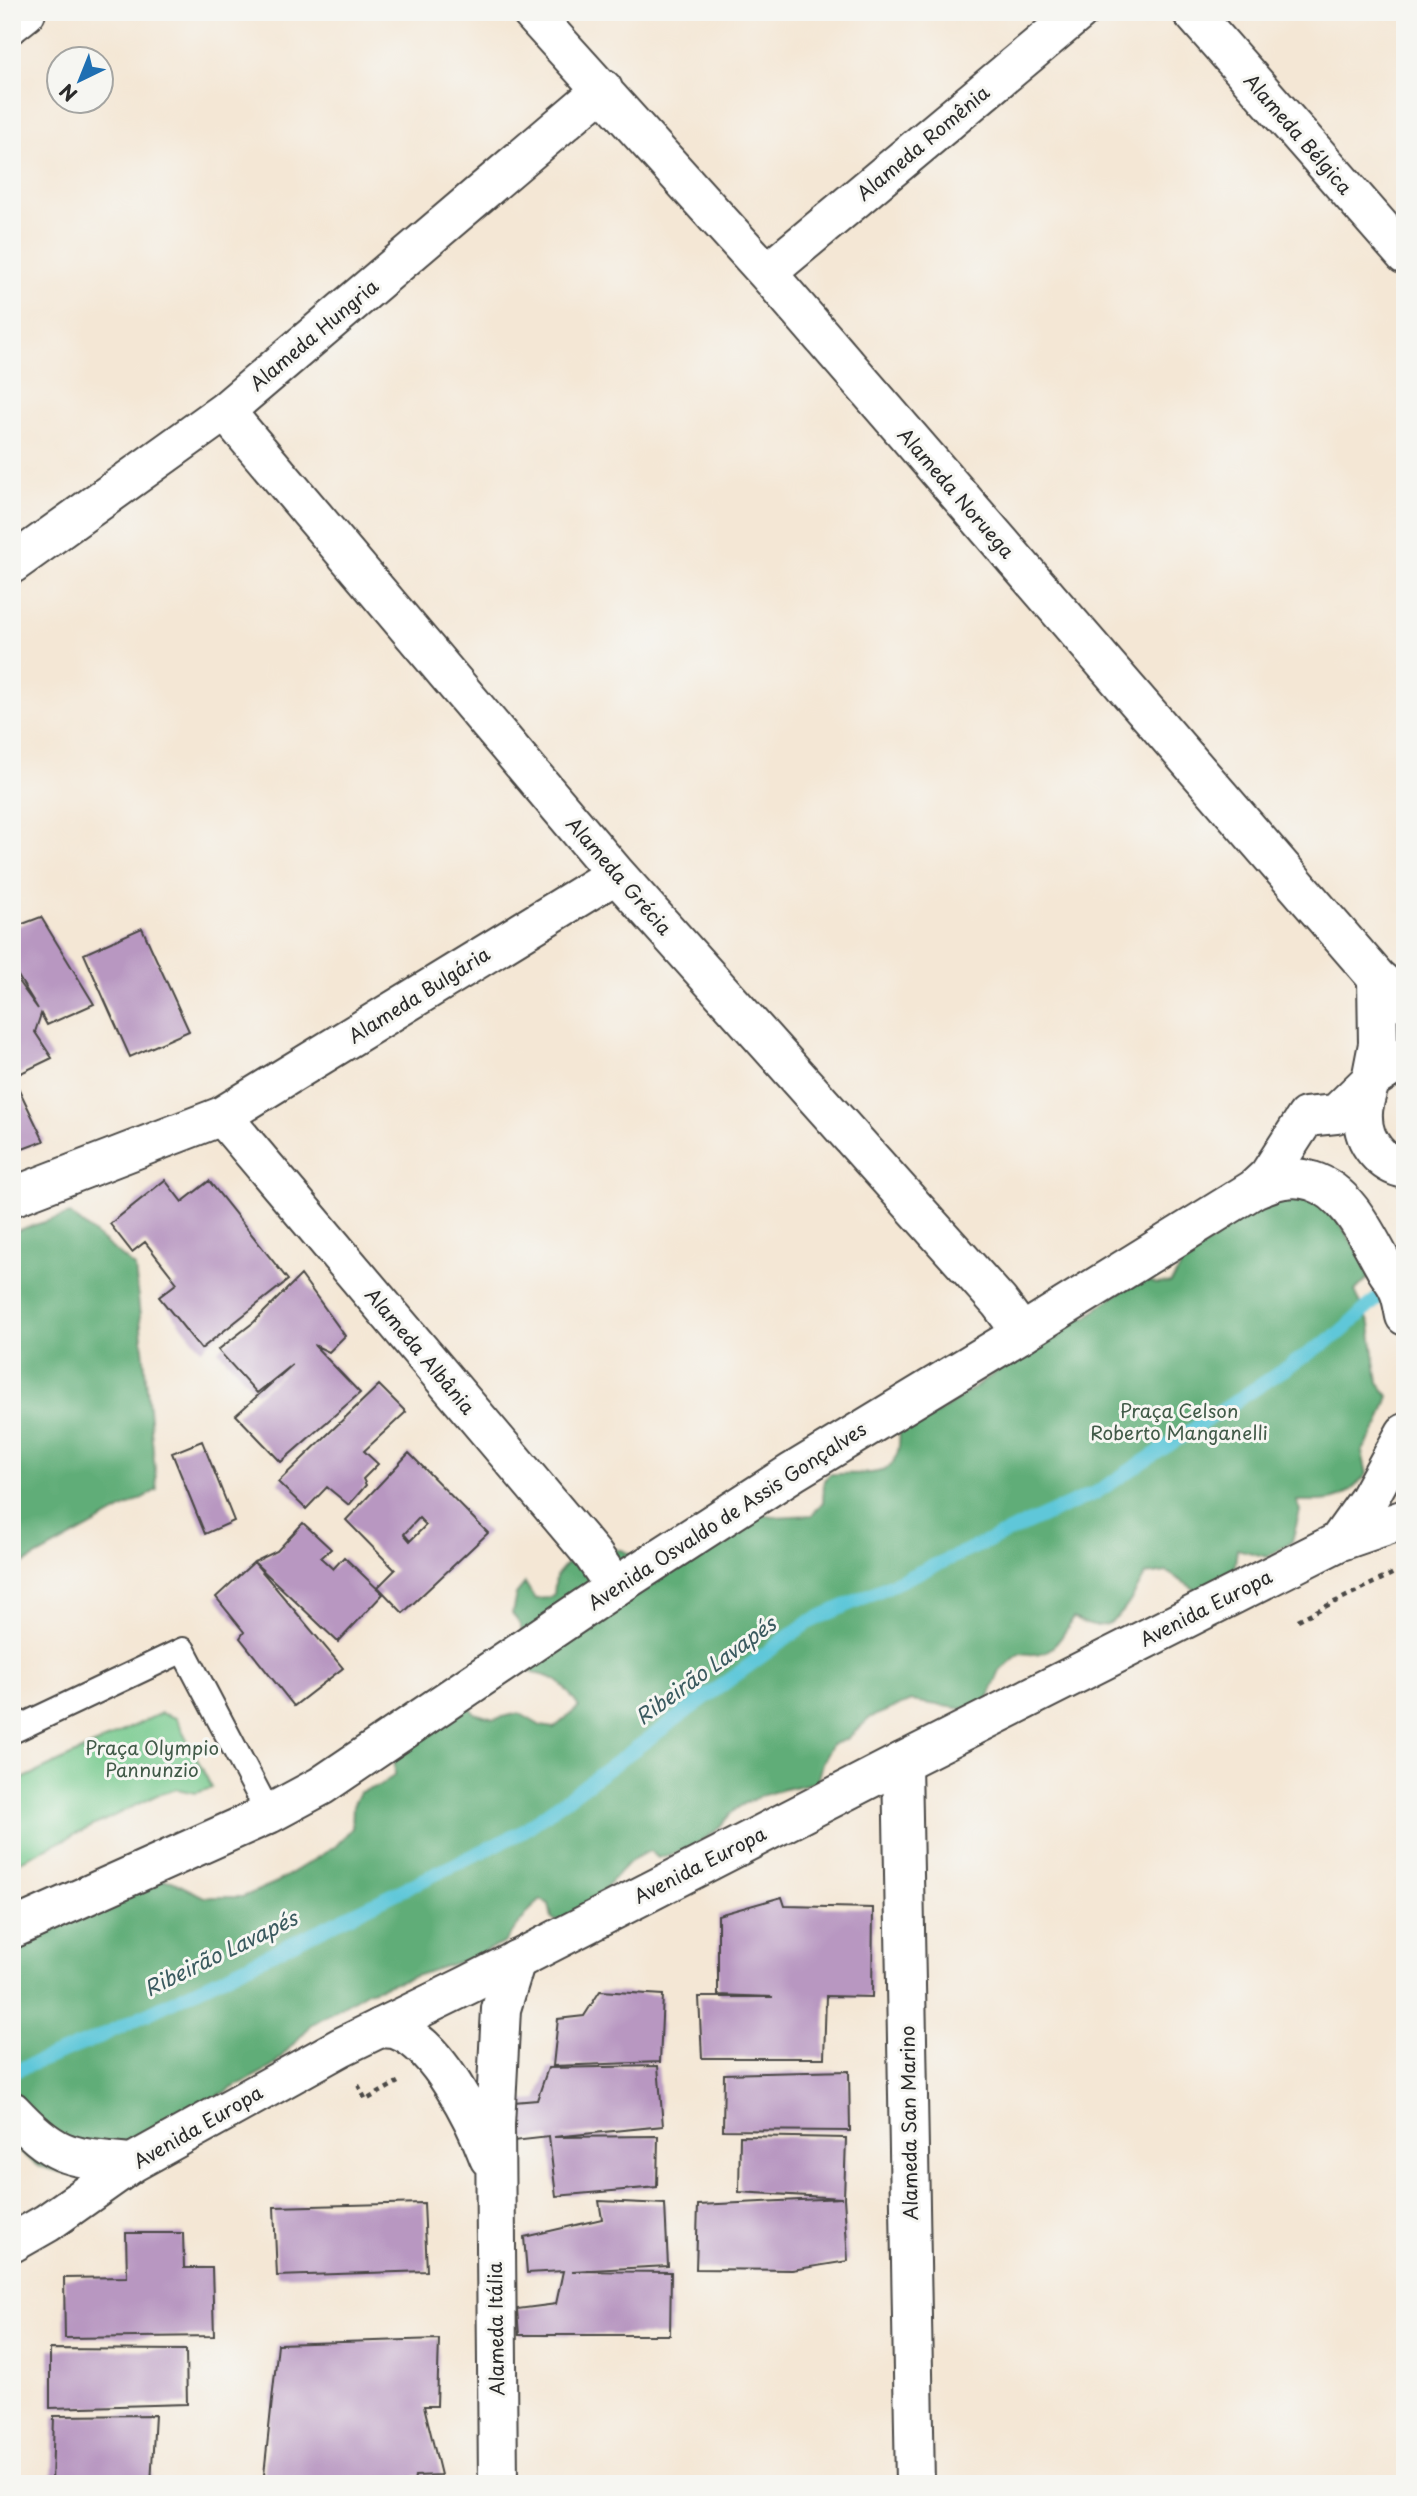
<svg xmlns="http://www.w3.org/2000/svg" width="1417" height="2496" viewBox="0 0 1417 2496" font-family="'Playpen Sans',sans-serif">
<style>
.green{fill:#75c98c;stroke:#507a5c;stroke-width:2}
.forest{fill:#60ad78;stroke:#466c52;stroke-width:2}
.lines{fill:none;stroke-linecap:round;stroke-linejoin:round}
.stream{stroke:#5ec7d9;stroke-width:14}
.building{fill:#b897c1;fill-rule:evenodd}
.lane-casing{stroke:#494744;stroke-width:28}
.street-casing{stroke:#494744;stroke-width:42}
.secondary-casing{stroke:#494744;stroke-width:42}
.path{stroke:#494744;stroke-width:4.5;stroke-dasharray:5 5;stroke-linecap:butt}
.lane{stroke:#fff;stroke-width:24}
.street{stroke:#fff;stroke-width:38}
.secondary{stroke:#fff;stroke-width:38}
.labels{text-anchor:middle;stroke-width:6;stroke-linejoin:round;paint-order:stroke}
.street-label{font-size:19px;fill:#2b2b2b;stroke:#f6f6f2}
.park-label{font-size:19px;fill:#415a48;stroke:#f6f6f2}
.water-label{font-size:21px;font-style:italic;fill:#3a5a5f;stroke:#f6f6f2}
</style>
<rect width="100%" height="100%" fill="#f6f6f2"/>
<filter id="ink" filterUnits="userSpaceOnUse"><feTurbulence type="fractalNoise" baseFrequency=".0143" numOctaves="2"/><feDisplacementMap in="SourceGraphic" scale="14" xChannelSelector="R" yChannelSelector="G"/><feConvolveMatrix kernelMatrix="1 2 1 2 8 2 1 2 1" color-interpolation-filters="sRGB"/></filter>
<filter id="wash" filterUnits="userSpaceOnUse"><feTurbulence type="fractalNoise" baseFrequency=".00686" numOctaves="4" result="noise"/><feDisplacementMap in="SourceGraphic" scale="28" xChannelSelector="R" yChannelSelector="G"/><feGaussianBlur stdDeviation="1.57" result="paint"/><feColorMatrix in="noise" values="0 0 0 0 0 0 0 0 0 0 0 0 0 0 0 0 0 1.4 0 .05"/><feComposite in="paint" operator="in"/></filter>
<g filter="url(#wash)">
<rect width="100%" height="100%" fill="#f4e7d5"/>
<path class="green" d="M 161,1713 L 176,1718 L 212,1788 L 195,1793 L 177,1789 L 157,1795 L 12,1865 L 12,1784 Z"/>
<path class="forest" d="M 1306,1170 L 1372,1274 L 1355,1291 L 1370,1324 L 1378,1382 L 1389,1396 L 1379,1424 L 1362,1452 L 1367,1474 C 1342,1503 1334,1501 1297,1501 L 1300,1511 L 1292,1541 L 1267,1557 L 1237,1549 L 1233,1579 L 1199,1592 L 1167,1572 L 1145,1575 C 1134,1594 1121,1627 1095,1626 C 1088,1626 1079,1620 1073,1618 C 1059,1642 1051,1659 1020,1653 L 1000,1671 L 987,1701 L 963,1709 L 911,1701 L 871,1717 L 847,1739 L 832,1745 L 822,1763 L 817,1782 C 790,1788 763,1792 739,1807 C 728,1814 723,1825 713,1833 C 697,1846 677,1853 658,1858 L 650,1851 C 623,1861 616,1878 597,1897 C 587,1907 573,1915 562,1923 L 552,1919 L 549,1904 L 541,1900 L 530,1910 L 504,1943 L 465,1960 L 368,1991 L 311,2025 L 272,2067 L 99,2159 L 67,2174 L 39,2166 L 12,2147 L 12,1934 L 74,1921 L 102,1911 L 113,1899 L 155,1879 L 172,1881 L 204,1897 L 243,1897 L 277,1882 L 336,1846 L 352,1828 L 353,1806 L 360,1792 L 379,1786 L 395,1775 L 394,1749 L 466,1701 L 474,1713 L 494,1719 L 519,1713 L 541,1726 L 554,1728 L 579,1707 C 563,1685 560,1677 532,1673 C 530,1668 526,1663 524,1657 C 516,1639 530,1633 512,1614 L 516,1594 L 525,1583 L 535,1599 L 548,1598 L 554,1594 L 556,1576 L 566,1564 L 593,1549 L 622,1550 L 636,1558 L 758,1514 L 773,1517 L 812,1515 L 823,1502 L 824,1480 L 830,1474 C 871,1472 904,1483 899,1426 L 915,1407 L 937,1414 L 998,1371 L 997,1357 L 1053,1332 L 1059,1338 L 1068,1318 L 1086,1318 L 1104,1303 L 1142,1278 L 1156,1284 L 1170,1283 L 1180,1269 L 1179,1257 L 1215,1240 L 1222,1220 Z
M 70,1214 L 135,1267 L 157,1490 L 12,1570 L 12,1232 Z"/>
<g class="lines">
<path class="stream" d="M 12,2072 L 95,2039 L 520,1833 L 807,1623 L 1097,1492 L 1340,1333 L 1393,1284"/>
</g>
<g id="blocks">
<path class="building" d="M 41,917 L 94,1004 L 47,1025 L 41,1014 L 35,1032 L 52,1058 L 17,1075 L 12,1065 L 12,973 L 38,1009 L 12,966 L 12,928 Z
M 142,928 L 189,1031 L 130,1057 L 84,954 Z
M 12,1075 L 44,1141 L 12,1153 Z
M 165,1180 L 182,1202 L 209,1181 L 288,1280 L 201,1349 L 159,1297 L 177,1283 L 145,1242 L 132,1252 L 110,1224 Z
M 301,1275 L 345,1336 L 329,1352 L 314,1345 L 360,1393 L 281,1462 L 236,1415 L 292,1365 L 257,1393 L 218,1350 L 254,1322 Z
M 379,1385 L 406,1412 L 364,1451 L 378,1464 L 363,1479 L 366,1485 L 349,1505 L 327,1487 L 306,1509 L 278,1482 Z
M 202,1441 L 234,1521 L 205,1534 L 172,1453 Z
M 409,1453 L 488,1533 L 403,1613 L 378,1587 L 395,1570 L 346,1520 ZM 419,1518 L 426,1525 L 410,1541 L 404,1534 Z
M 303,1523 L 331,1549 L 321,1558 L 333,1569 L 344,1557 L 383,1594 L 338,1642 L 254,1562 L 277,1551 Z
M 254,1562 L 343,1668 L 294,1706 L 240,1638 L 244,1632 L 216,1597 Z
M 782,1897 L 785,1906 L 873,1908 L 872,1997 L 826,1996 L 824,2058 L 702,2058 L 699,1997 L 773,1997 L 718,1995 L 718,1915 Z
M 600,1991 L 663,1995 L 660,2062 L 553,2066 L 558,2019 L 584,2016 Z
M 658,2066 L 663,2126 L 554,2137 L 658,2136 L 657,2187 L 556,2196 L 549,2137 L 514,2141 L 514,2102 L 537,2100 L 548,2068 Z
M 849,2071 L 850,2131 L 723,2130 L 724,2074 Z
M 740,2136 L 846,2138 L 844,2198 L 848,2261 L 792,2270 L 696,2269 L 698,2205 L 842,2198 L 739,2192 Z
M 599,2201 L 665,2204 L 668,2266 L 572,2271 L 671,2272 L 670,2335 L 519,2335 L 517,2309 L 556,2304 L 563,2271 L 527,2273 L 524,2237 L 602,2219 Z
M 424,2203 L 427,2271 L 277,2276 L 274,2207 Z
M 126,2233 L 183,2233 L 184,2268 L 212,2268 L 214,2336 L 65,2338 L 64,2278 L 127,2277 Z
M 439,2339 L 437,2406 L 424,2406 L 441,2475 L 415,2476 L 414,2484 L 263,2484 L 278,2344 Z
M 50,2349 L 186,2350 L 187,2404 L 50,2408 Z
M 155,2415 L 151,2484 L 52,2484 L 54,2416 Z"/>
</g>
</g>
<g filter="url(#ink)">
<use href="#blocks" fill-opacity="0" stroke="#494744" stroke-width="2"/>
<g class="lines">
<g class="lane-casing">
<path id="lane" d="M 12,1731 L 183,1650 L 269,1814"/>
</g>
<g class="street-casing">
<path id="street" d="M 531,12 L 767,273 L 1377,978 L 1405,1002
M 1192,12 L 1405,255
M 12,23 L 26,12
M 767,273 L 1079,12
M 225,411 L 616,874 L 999,1302 L 1022,1333
M 12,564 L 225,411 L 603,89
M 1371,1080 L 1378,1044 L 1377,978
M 222,1116 L 593,1555 L 615,1587
M 12,1197 L 222,1116 L 616,874
M 902,1762 L 915,2484
M 380,2028 C 385,2029 392,2028 397,2030 C 438,2045 475,2120 489,2158
M 498,2484 L 495,2125 L 501,2009 L 516,1960"/>
</g>
<g class="secondary-casing">
<path id="secondary" d="M 1371,1080 C 1367,1092 1362,1105 1363,1118 C 1363,1142 1382,1165 1405,1169
M 1254,1189 C 1273,1181 1291,1174 1312,1181 C 1348,1192 1367,1236 1384,1266 C 1388,1274 1395,1281 1398,1289 C 1402,1297 1403,1307 1405,1316
M 1338,1542 L 1368,1500 L 1405,1433
M 12,1929 L 269,1814 L 321,1786 L 615,1587 L 793,1472 L 1022,1333 L 1254,1189 L 1268,1176 L 1306,1117 L 1336,1114 L 1371,1080 L 1405,1058
M 12,2111 C 57,2159 69,2157 132,2163
M 12,2243 L 47,2223 L 132,2163 L 341,2047 L 468,1985 L 902,1762 L 1338,1542 L 1405,1519"/>
</g>
<path class="path" d="M 1298,1620 L 1404,1568
M 358,2085 L 366,2100 L 398,2082"/>
<use href="#lane" class="lane"/>
<use href="#street" class="street"/>
<use href="#secondary" class="secondary"/>
</g>
</g>
<g class="labels">
<g class="street-label">
<text transform="translate(1298 134) rotate(49)" y="7">Alameda Bélgica</text>
<text transform="translate(923 143) rotate(-40)" y="7">Alameda Romênia</text>
<text transform="translate(314 335) rotate(-40)" y="7">Alameda Hungria</text>
<text transform="translate(956 493) rotate(49)" y="7">Alameda Noruega</text>
<text transform="translate(619 876) rotate(49)" y="7">Alameda Grécia</text>
<text transform="translate(419 995) rotate(-32)" y="7">Alameda Bulgária</text>
<text transform="translate(420 1351) rotate(50)" y="7">Alameda Albânia</text>
<text transform="translate(727 1516) rotate(-33)" y="7">Avenida Osvaldo de Assis Gonçalves</text>
<text transform="translate(1206 1608) rotate(-27)" y="7">Avenida Europa</text>
<text transform="translate(700 1865) rotate(-27)" y="7">Avenida Europa</text>
<text transform="translate(909 2123) rotate(-91)" y="7">Alameda San Marino</text>
<text transform="translate(198 2127) rotate(-30)" y="7">Avenida Europa</text>
<text transform="translate(496 2329) rotate(-91)" y="7">Alameda Itália</text>
</g>
<g class="park-label">
<text x="1179" y="1418">Praça Celson<tspan x="1179" dy="22">Roberto Manganelli</tspan></text>
<text x="152" y="1755">Praça Olympio<tspan x="152" dy="22">Pannunzio</tspan></text>
</g>
<g class="water-label">
<text transform="translate(706 1671) rotate(-36)" y="7">Ribeirão Lavapés</text>
<text transform="translate(221 1954) rotate(-26)" y="7">Ribeirão Lavapés</text>
</g>
</g>
<rect width="1417" height="2496" fill="none" stroke="#f6f6f2" stroke-width="42"/>
<g transform="translate(80 80) rotate(223)"><circle r="33" fill="#f6f6f2" stroke="#a5a5a2" stroke-width="2"/>
<path d="M0-5L12 26L0 18L-12 26Z" fill="#1f6fb2"/>
<text y="-10" font-size="19" font-weight="bold" text-anchor="middle" fill="#2b2b2b">N</text>
</g>
</svg>
